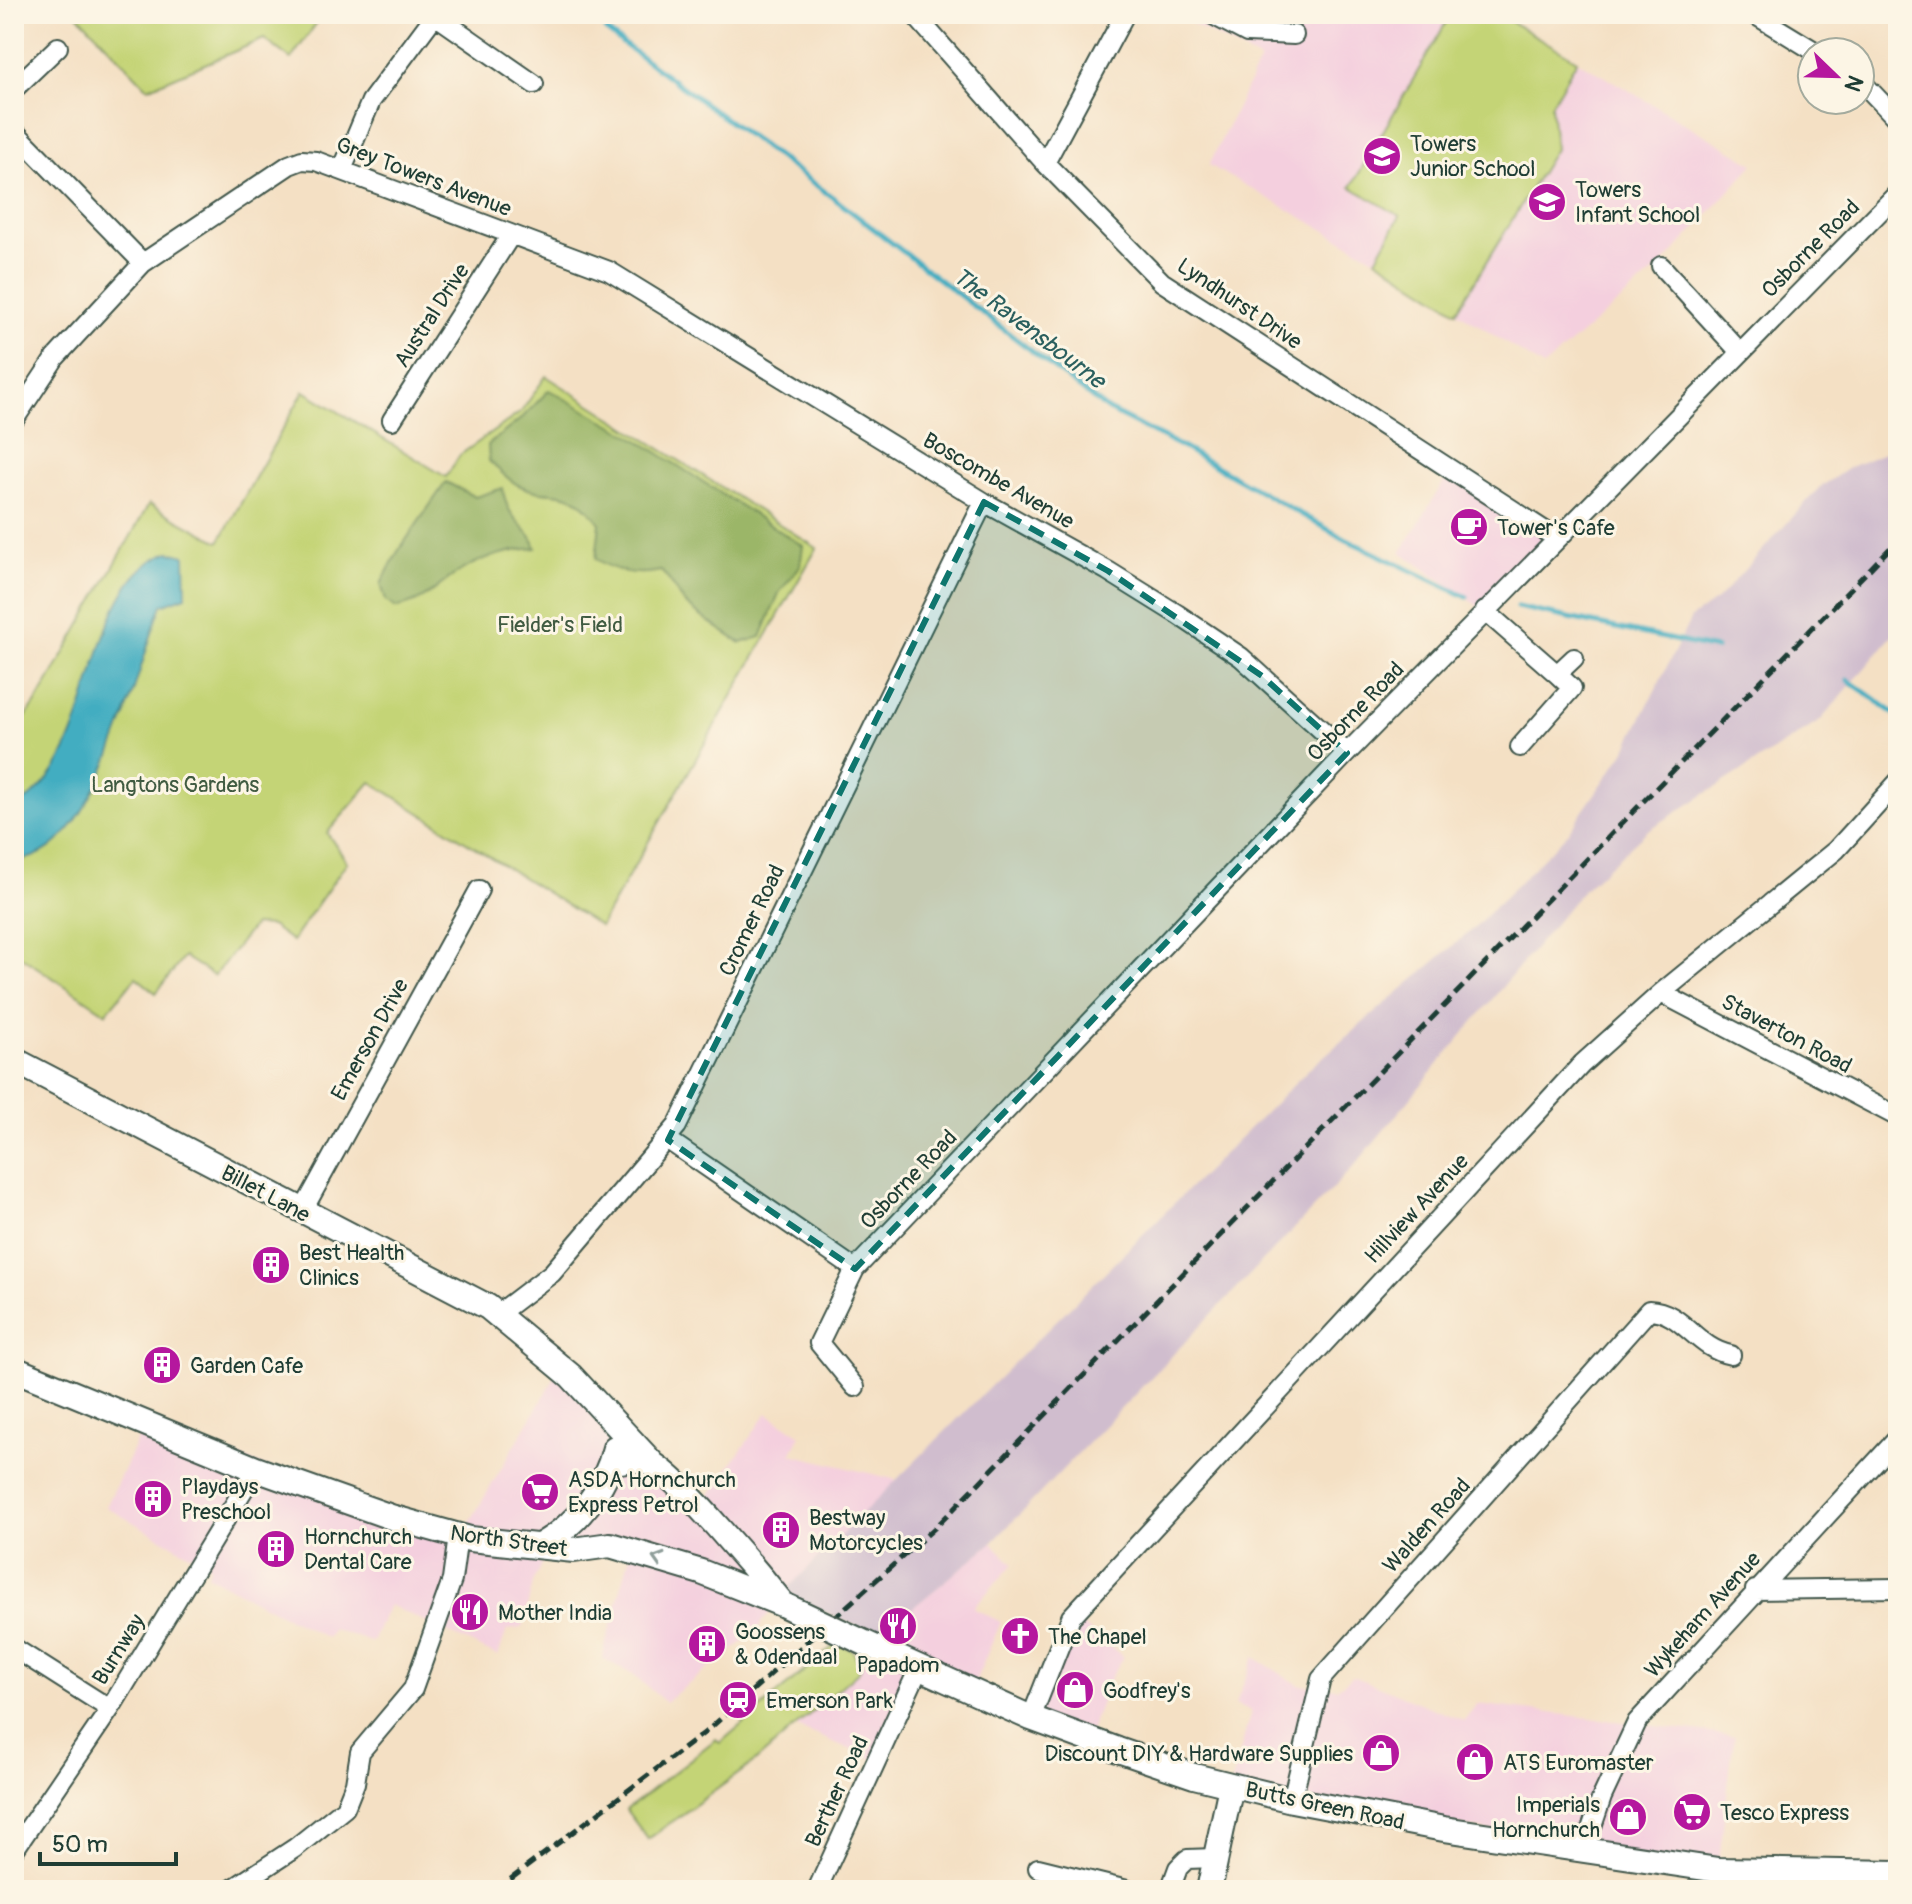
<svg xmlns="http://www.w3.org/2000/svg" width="1912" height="1904" viewBox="0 0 1912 1904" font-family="Pangolin,sans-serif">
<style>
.built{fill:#f4cfde}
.industrial{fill:#d0bdce}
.green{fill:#c4d476;stroke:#728855;stroke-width:2}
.forest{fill:#9bb667;stroke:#5d7a4e;stroke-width:2}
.water{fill:#42adc1;stroke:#30757a;stroke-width:2}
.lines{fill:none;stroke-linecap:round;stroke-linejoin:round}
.stream{stroke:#42adc1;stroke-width:5}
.minor-casing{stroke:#3f554a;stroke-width:22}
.tertiary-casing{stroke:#3f554a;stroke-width:28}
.minor{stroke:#fff;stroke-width:18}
.tertiary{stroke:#fff;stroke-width:24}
.rail{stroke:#1f3d34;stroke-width:5;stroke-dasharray:12 6;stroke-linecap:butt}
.tertiary-bridge-casing{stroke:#3f554a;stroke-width:28;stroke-linecap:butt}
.tertiary-bridge{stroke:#fff;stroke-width:24}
.oneway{stroke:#8f9e9a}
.marked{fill:#0f766e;fill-opacity:0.2;stroke:#0f766e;stroke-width:6;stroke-dasharray:16 10;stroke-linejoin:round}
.labels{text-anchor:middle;stroke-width:6;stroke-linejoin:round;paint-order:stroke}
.poi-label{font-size:22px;fill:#1f3d34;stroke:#fcf5e5;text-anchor:start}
.street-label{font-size:22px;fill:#1f3d34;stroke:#fcf5e5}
.park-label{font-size:22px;fill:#405b41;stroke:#fcf5e5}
.water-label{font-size:24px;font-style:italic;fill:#2a5f5e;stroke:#fcf5e5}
</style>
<rect width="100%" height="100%" fill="#fcf5e5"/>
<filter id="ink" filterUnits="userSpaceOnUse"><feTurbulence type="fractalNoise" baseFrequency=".0125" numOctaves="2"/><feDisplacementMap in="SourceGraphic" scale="16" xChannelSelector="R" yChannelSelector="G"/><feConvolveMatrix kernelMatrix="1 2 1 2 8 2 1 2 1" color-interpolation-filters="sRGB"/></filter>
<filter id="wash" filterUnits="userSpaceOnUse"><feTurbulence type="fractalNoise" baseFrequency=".006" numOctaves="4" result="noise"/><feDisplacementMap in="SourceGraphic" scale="32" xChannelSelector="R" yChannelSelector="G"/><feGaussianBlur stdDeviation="1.8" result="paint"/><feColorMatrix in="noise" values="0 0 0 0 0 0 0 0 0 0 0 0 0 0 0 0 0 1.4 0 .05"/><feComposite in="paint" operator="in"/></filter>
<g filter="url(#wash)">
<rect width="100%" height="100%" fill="#f4e0c4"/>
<path class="built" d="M 1174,14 L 1240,14 L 1273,31 L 1282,14 L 1498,14 L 1754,164 L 1661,266 L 1543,367 L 1376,259 L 1209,165 L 1260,60 Z
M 1451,470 L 1556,538 L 1485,611 L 1401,552 Z
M 561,1367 L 700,1509 L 767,1413 L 801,1435 L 791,1454 L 897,1480 L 783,1593 L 755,1633 L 665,1702 L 635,1676 L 602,1658 L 631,1552 L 544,1559 L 534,1579 L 522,1628 L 507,1630 L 498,1656 L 389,1605 L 372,1642 L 333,1629 L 327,1638 L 207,1575 L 211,1566 L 106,1507 L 145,1423 L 461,1537 Z
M 992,1543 L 1013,1564 L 973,1608 L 1001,1622 L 971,1691 L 919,1669 L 876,1760 L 797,1727 L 859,1671 L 878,1636 Z
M 1071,1617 L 1124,1657 L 1111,1676 L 1087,1739 L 1031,1718 Z
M 1254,1657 L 1299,1685 L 1337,1688 L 1353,1676 L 1464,1721 L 1477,1704 L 1734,1736 L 1718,1870 L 1231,1786 L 1251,1711 L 1235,1705 Z"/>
<path class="industrial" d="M 1898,447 L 1898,629 L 1820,721 L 1647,831 L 1581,892 L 1355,1165 L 992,1543 L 878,1636 L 783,1593 L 1309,1069 L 1475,927 L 1567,834 L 1625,751 L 1691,618 L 1718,599 L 1819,488 L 1850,467 Z"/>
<path class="green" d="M 77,14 L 323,14 L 291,59 L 264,39 L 148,88 Z
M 1451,14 L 1498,14 L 1577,60 L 1551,105 L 1555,149 L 1457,311 L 1376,259 L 1400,216 L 1351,187 Z
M 546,376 L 817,548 L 600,926 L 371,782 L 327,833 L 347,862 L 292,941 L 271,926 L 254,925 L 214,976 L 184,957 L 156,993 L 136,977 L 106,1013 L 14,952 L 14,733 L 38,700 L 149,504 L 219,542 L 304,391 L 446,477 L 460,455 L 521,412 Z
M 837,1643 L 852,1650 L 861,1666 L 859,1671 L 756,1761 L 648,1839 L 626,1810 L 716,1739 L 720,1743 Z"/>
<path class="forest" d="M 549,390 L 630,435 L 803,546 L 800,566 L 779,593 L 761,637 L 741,643 C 727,634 694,613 684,602 C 676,591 671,581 661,571 C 637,576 617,573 596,559 L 600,523 C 566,478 556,503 518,485 C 508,480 498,469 489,461 L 488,445 L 523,417 Z
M 446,482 L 475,497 L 503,488 C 506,522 531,527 536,548 C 512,550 483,557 462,570 C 434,587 432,599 396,608 L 386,601 L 381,584 L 397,553 Z"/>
<path class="water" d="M 169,552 L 185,556 L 186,596 L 162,605 C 137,664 98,862 14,860 L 14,806 C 102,770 80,583 169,552 Z"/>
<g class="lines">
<path class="stream" d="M 606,31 L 835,199 L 1108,410 L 1180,446 L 1345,539 L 1467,597
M 1517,607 L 1716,649
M 1848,680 L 1898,716"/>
</g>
</g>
<g filter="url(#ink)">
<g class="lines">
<g class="minor-casing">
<path id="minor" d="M 914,14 L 1045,163 L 1162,282 L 1556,538
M 1211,14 L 1247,33 L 1294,35
M 1754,14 L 1816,52
M 1860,80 L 1898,120
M 14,89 L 58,47
M 14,131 L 143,263
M 1045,163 L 1125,14
M 342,170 L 371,101 L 435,15 L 534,84
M 1661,266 L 1740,352
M 14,420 L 55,358 L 143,263 L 289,165 L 302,160 L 316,161 L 609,271 L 984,502 L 1108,571 L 1177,614 L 1241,657 L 1347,753
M 392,420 L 511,235
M 1485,611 L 1557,674
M 1520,747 L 1572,688 L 1557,674 L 1574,658
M 1661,993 L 1898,1117
M 668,1140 L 855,1269
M 302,1212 L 479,890
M 498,1314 L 552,1273 L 677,1126 L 984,502
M 855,1387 L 819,1343 L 855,1269 L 1347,753 L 1898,193
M 1755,1590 L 1898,1588
M 14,1648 L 110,1709
M 1031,1718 L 1071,1617 L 1582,1064 L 1661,993 L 1836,850 L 1898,782
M 1292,1800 L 1321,1679 L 1649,1310 C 1683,1311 1695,1348 1731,1355
M 14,1850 L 110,1709 L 256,1469
M 1584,1850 L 1602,1797 L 1637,1722 L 1898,1438
M 1038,1868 L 1127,1890
M 231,1890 L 295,1848 L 345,1808 L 355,1783 L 360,1752 L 413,1689 L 452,1580 L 458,1536
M 817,1890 L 919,1668
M 1170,1890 L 1178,1868 L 1187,1859 L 1215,1858
M 1853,1890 L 1856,1873"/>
</g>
<g class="tertiary-casing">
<path id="tertiary" d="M 14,1060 L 488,1307 L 571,1376 L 652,1463
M 14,1369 L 256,1469 L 391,1517 L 470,1539 L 574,1550 L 610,1545 L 701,1572 L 784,1605
M 611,1463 C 624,1460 635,1458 648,1462 C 672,1469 762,1578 782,1603
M 541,1545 C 577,1524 605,1490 615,1448
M 865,1643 L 1031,1718 L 1118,1750 L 1194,1776 L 1292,1800 L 1444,1829 L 1718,1870 L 1898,1873
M 1209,1890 L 1231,1786"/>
</g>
<use href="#minor" class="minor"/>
<use href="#tertiary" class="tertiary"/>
<path class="rail" d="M 496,1890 L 708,1730 L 938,1525 L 1898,540"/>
<g class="tertiary-bridge-casing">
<path id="tertiary-bridge" d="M 784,1605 L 865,1643"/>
</g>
<use href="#tertiary-bridge" class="tertiary-bridge"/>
</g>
<defs><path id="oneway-chevron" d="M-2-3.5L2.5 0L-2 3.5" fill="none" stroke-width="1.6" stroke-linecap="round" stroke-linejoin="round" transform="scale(2)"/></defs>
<use class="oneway" href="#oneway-chevron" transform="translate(658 1559) rotate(-163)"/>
</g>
<path class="marked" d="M 984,502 L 1108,571 L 1262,676 L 1347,753 L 855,1269 L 668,1140 Z"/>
<defs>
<g id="school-disc" transform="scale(2)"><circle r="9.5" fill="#b5179e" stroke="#fcf5e5"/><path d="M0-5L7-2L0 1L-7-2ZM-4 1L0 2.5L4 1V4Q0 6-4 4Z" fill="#fff"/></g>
<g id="cafe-disc" transform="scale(2)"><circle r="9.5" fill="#b5179e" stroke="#fcf5e5"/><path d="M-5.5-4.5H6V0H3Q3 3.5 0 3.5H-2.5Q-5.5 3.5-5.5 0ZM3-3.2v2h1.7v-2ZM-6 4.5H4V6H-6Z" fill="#fff"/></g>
<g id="building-disc" transform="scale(2)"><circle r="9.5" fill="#b5179e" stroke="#fcf5e5"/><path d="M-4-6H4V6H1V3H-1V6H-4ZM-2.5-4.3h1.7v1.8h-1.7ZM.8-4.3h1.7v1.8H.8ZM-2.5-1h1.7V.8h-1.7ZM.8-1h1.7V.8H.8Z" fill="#fff"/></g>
<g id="supermarket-disc" transform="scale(2)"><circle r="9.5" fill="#b5179e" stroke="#fcf5e5"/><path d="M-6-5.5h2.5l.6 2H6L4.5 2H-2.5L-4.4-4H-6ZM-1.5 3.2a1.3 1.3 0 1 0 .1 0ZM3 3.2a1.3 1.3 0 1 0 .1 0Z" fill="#fff"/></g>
<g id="restaurant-disc" transform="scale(2)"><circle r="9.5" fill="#b5179e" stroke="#fcf5e5"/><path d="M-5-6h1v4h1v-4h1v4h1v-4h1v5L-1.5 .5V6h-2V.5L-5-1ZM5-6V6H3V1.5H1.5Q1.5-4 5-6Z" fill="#fff"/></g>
<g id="church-disc" transform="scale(2)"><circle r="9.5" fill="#b5179e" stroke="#fcf5e5"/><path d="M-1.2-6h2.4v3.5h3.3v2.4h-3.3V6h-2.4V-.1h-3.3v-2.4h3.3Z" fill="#fff"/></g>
<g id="shop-disc" transform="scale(2)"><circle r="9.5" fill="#b5179e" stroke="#fcf5e5"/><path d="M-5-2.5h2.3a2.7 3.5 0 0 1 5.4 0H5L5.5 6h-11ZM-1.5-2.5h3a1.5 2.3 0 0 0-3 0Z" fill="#fff"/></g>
<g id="station-disc" transform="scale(2)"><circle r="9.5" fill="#b5179e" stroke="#fcf5e5"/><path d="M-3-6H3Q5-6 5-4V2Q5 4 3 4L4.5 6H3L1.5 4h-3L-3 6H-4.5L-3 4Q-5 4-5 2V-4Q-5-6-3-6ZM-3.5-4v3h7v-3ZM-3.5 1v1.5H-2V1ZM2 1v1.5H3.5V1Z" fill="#fff"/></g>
</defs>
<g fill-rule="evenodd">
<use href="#school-disc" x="1382" y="156"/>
<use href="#school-disc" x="1547" y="202"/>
<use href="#cafe-disc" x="1469" y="527"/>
<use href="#building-disc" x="271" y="1265"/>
<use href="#building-disc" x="162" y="1365"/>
<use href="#supermarket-disc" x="540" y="1492"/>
<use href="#building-disc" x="153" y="1499"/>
<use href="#building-disc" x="781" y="1530"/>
<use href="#building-disc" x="276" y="1549"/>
<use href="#restaurant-disc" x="470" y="1612"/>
<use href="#restaurant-disc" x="898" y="1626"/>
<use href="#church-disc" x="1020" y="1636"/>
<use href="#building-disc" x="707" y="1644"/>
<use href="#shop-disc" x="1075" y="1690"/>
<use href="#station-disc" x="738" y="1700"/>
<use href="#shop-disc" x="1381" y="1753"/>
<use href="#shop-disc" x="1475" y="1762"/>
<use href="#supermarket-disc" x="1692" y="1812"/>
<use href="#shop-disc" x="1628" y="1817"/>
</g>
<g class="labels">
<g class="poi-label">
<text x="1410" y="151">Towers<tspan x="1410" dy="25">Junior School</tspan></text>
<text x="1575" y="197">Towers<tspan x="1575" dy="25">Infant School</tspan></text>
<text x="1497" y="535">Tower's Cafe</text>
<text x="299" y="1260">Best Health<tspan x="299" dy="25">Clinics</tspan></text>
<text x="190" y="1373">Garden Cafe</text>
<text x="568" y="1487">ASDA Hornchurch<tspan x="568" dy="25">Express Petrol</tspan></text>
<text x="181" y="1494">Playdays<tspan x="181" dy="25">Preschool</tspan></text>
<text x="809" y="1525">Bestway<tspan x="809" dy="25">Motorcycles</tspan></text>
<text x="304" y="1544">Hornchurch<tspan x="304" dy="25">Dental Care</tspan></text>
<text x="498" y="1620">Mother India</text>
<text x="735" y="1639">Goossens<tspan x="735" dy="25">&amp; Odendaal</tspan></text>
<text x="1048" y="1644">The Chapel</text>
<text x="898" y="1672" text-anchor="middle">Papadom</text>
<text x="1103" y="1698">Godfrey's</text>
<text x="766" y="1708">Emerson Park</text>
<text x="1353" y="1761" text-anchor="end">Discount DIY &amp; Hardware Supplies</text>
<text x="1503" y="1770">ATS Euromaster</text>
<text x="1600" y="1812" text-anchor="end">Imperials<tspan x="1600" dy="25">Hornchurch</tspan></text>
<text x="1720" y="1820">Tesco Express</text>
</g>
<g class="street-label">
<text transform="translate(424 176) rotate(21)" y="8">Grey Towers Avenue</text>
<text transform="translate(1810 248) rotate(-45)" y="8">Osborne Road</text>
<text transform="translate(1240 303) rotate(34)" y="8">Lyndhurst Drive</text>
<text transform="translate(431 315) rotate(-57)" y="8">Austral Drive</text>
<text transform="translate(999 480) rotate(30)" y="8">Boscombe Avenue</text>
<text transform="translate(1355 711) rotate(-46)" y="8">Osborne Road</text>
<text transform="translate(751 920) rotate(-64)" y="8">Cromer Road</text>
<text transform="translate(1787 1033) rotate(28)" y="8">Staverton Road</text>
<text transform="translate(369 1039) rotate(-61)" y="8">Emerson Drive</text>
<text transform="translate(908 1179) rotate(-46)" y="8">Osborne Road</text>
<text transform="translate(266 1193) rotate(28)" y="8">Billet Lane</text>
<text transform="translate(1416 1208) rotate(-47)" y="8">Hillview Avenue</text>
<text transform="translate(1426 1525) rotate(-48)" y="8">Walden Road</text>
<text transform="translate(509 1540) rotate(8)" y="8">North Street</text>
<text transform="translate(1702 1614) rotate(-48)" y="8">Wykeham Avenue</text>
<text transform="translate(118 1649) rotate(-58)" y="8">Burnway</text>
<text transform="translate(836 1791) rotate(-65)" y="8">Berther Road</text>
<text transform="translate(1325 1805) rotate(12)" y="8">Butts Green Road</text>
</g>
<g class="park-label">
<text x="560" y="632">Fielder's Field</text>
<text x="175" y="792">Langtons Gardens</text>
</g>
<g class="water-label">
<text transform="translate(1029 328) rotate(37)" y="8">The Ravensbourne</text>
</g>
</g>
<rect width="1912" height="1904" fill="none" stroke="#fcf5e5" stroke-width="48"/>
<g transform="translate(1836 76) rotate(113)"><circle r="38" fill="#fcf5e5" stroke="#a4ab9e" stroke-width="2"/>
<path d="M0-6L14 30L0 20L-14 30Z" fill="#b5179e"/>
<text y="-12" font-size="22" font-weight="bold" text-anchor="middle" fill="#1f3d34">N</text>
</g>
<path d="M40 1852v12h136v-12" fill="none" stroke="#1f3d34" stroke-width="4"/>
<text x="52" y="1852" font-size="24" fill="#1f3d34" stroke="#fcf5e5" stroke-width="6" paint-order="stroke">50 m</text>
</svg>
